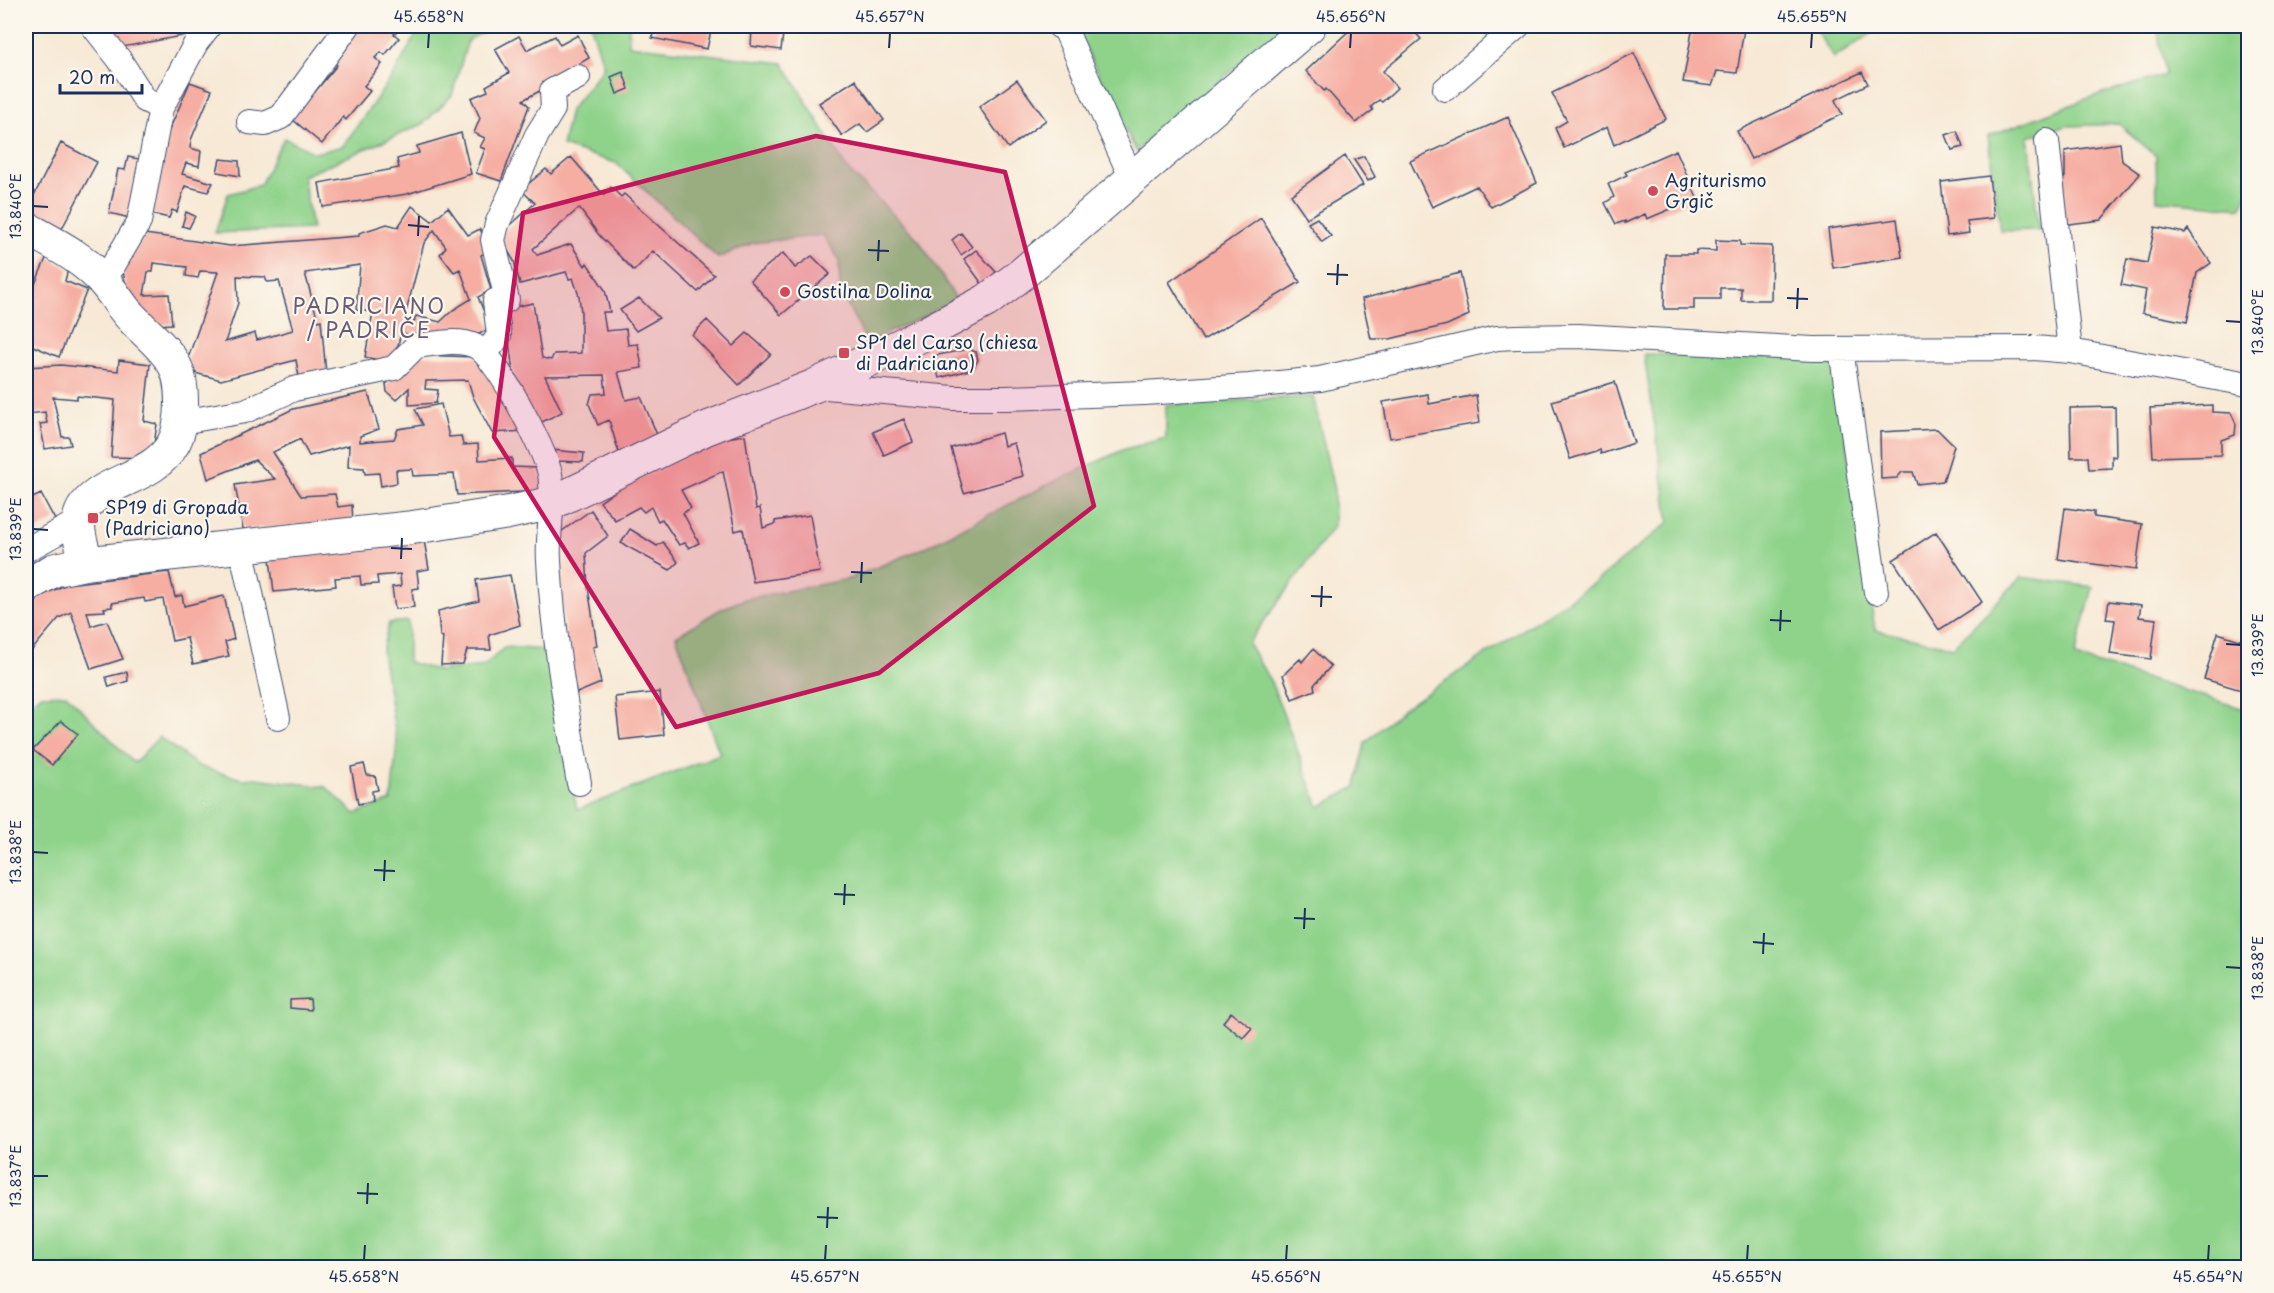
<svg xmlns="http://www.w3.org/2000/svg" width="2274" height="1293" viewBox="0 0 2274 1293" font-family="'Playpen Sans',sans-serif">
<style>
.green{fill:#8fd38b;stroke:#558174;stroke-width:1.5}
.building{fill:#f6ada2;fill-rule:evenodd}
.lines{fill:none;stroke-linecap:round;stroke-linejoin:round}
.street-casing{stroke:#3c4b70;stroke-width:26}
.secondary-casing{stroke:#3c4b70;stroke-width:35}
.street{stroke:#fff;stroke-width:24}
.secondary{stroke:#fff;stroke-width:33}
.marked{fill:#c2185b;fill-opacity:0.2;stroke:#c2185b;stroke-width:4.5;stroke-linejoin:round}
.ticks{fill:none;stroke:#1b2f5e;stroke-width:2}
.poi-dot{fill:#d1495b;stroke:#fbf7ec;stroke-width:2}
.labels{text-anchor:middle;stroke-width:4.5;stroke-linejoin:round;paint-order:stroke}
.poi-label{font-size:18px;fill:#1b2f5e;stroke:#fbf7ec;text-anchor:start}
.quarter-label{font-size:21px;letter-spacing:1.5px;fill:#685b76;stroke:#fbf7ec}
.neatline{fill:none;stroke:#1b2f5e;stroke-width:2}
.ticks-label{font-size:15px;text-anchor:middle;fill:#1b2f5e}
</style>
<rect width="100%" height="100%" fill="#fbf7ec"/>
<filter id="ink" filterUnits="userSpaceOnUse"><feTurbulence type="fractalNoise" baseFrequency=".0167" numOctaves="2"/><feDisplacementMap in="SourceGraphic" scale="12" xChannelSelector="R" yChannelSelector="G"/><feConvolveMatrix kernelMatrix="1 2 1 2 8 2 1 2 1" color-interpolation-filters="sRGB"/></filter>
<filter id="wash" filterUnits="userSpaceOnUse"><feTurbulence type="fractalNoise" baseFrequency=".008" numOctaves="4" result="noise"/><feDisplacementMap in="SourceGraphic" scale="24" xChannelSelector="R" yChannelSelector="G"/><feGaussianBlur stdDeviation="1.35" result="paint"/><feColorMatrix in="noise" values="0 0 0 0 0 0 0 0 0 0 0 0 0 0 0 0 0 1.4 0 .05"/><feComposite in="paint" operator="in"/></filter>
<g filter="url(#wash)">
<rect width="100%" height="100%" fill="#f7e9d5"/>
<path class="green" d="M 421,26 L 495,26 L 468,40 L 452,95 L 423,124 L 303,176 L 312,229 L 215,233 L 228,194 L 260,185 L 284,138 L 315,153 L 343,146 L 394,74 Z
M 591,26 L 629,26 L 629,45 L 783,63 L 847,169 L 918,239 L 958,302 L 867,342 L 840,291 L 839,259 L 823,235 L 753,243 L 718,258 L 616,163 L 562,146 L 570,110 L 604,67 Z
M 1075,26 L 1285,26 L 1136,151 Z
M 1813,26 L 1883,26 L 1834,58 Z
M 2157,26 L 2248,26 L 2248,190 L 2241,208 L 2157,200 L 2156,156 L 2119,124 L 2067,126 L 2028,137 L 2039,230 L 2000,231 L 1988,136 L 2089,98 L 2165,75 Z
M 1644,354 L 1834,358 L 1875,630 L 1953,647 L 2021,577 L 2093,587 L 2075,657 L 2248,710 L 2248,1267 L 26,1267 L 26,708 L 40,695 L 66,694 L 134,763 L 159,737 L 200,767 L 242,779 L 256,778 L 326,787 L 355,814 L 391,801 L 397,743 L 382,651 L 389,623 L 408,621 L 408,662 L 440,671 L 484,666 L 505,647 L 546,650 L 577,810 L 720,754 L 676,636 L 721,609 L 745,599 L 849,579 L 924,548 L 1047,485 L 1125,449 L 1166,438 L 1166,405 L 1313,396 L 1334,490 L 1334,526 L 1248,643 L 1271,682 L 1319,807 L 1356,787 L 1365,743 L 1404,708 L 1594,583 L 1669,522 Z"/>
<g id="blocks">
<path class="building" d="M 118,26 L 180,26 L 182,36 L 117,48 L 113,27 Z
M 356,26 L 402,26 L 394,34 L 399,38 L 385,55 L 381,52 L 375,58 L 382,64 L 364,86 L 370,91 L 346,120 L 343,117 L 322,144 L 292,119 L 311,88 L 315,92 L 337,65 L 331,60 Z
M 656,26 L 712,26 L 707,49 L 652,38 Z
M 757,26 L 784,26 L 781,50 L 751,46 L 752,29 L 757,30 Z
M 1354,26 L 1409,26 L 1421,39 L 1383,71 L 1397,88 L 1382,102 L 1379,100 L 1371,107 L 1373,110 L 1356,123 L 1326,89 L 1324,91 L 1306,71 Z
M 1693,26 L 1767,26 L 1766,29 L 1744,29 L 1737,73 L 1717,71 L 1712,86 L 1683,82 Z
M 578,35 L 589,58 L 544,84 L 545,88 L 523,100 L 529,106 L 501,181 L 476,173 L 485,149 L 480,147 L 485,138 L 474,133 L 480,118 L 471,98 L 488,91 L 486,86 L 509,73 L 495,49 L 519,36 L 527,50 L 555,36 L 560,45 Z
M 1634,53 L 1666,119 L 1614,145 L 1607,127 L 1564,148 L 1555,128 L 1567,121 L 1552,93 Z
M 623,72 L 629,89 L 617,94 L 611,77 Z
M 1862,72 L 1868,84 L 1835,100 L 1842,114 L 1751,159 L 1737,131 Z
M 855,80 L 884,120 L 867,132 L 860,124 L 842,136 L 819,103 Z
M 1017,80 L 1046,120 L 1008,148 L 979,107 Z
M 190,82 L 212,90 L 191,140 L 190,148 L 201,151 L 199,166 L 186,163 L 182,174 L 213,183 L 208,192 L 185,186 L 177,212 L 172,210 L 169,218 L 148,213 L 168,133 Z
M 1508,117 L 1537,183 L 1491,207 L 1477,186 L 1432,207 L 1410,161 Z
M 1957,131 L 1963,147 L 1952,150 L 1946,135 Z
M 461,133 L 471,174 L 407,194 L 323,207 L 319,183 L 399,168 L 397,159 L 419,153 L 417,146 Z
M 61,143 L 97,162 L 59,234 L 26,217 L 26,211 Z
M 2120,143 L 2122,161 L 2140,174 L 2101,220 L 2061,225 L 2057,188 L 2065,177 L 2065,151 Z
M 1676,150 L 1697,198 L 1647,219 L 1645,214 L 1625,223 L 1625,221 L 1616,224 L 1605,203 L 1614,197 L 1608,184 L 1627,175 L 1625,172 Z
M 1345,156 L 1363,185 L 1307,218 L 1291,195 Z
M 1364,156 L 1375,177 L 1368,181 L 1354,160 Z
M 128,157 L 139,159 L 130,218 L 109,213 L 118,169 L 125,170 Z
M 571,157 L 604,195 L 611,187 L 621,197 L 624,194 L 714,275 L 698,292 L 653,251 L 634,271 L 599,235 L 579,208 L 533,249 L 537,255 L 571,244 L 585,266 L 587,263 L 605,290 L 610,312 L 603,312 L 606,331 L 626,329 L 628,345 L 638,344 L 642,368 L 618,372 L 626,400 L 641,397 L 658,437 L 636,444 L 619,453 L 609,420 L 598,425 L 589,404 L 592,394 L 606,393 L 604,375 L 545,376 L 562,412 L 536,425 L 515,388 L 505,309 L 533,303 L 542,358 L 551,360 L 554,354 L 581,353 L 581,312 L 579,296 L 573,278 L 569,279 L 566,272 L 520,284 L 514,261 L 500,237 L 504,231 L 535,203 L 521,190 L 546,169 L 551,174 Z
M 220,159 L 239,161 L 240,176 L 217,172 Z
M 1989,176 L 1994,218 L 1967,221 L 1969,233 L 1947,236 L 1941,182 Z
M 412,206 L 432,221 L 448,207 L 468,235 L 480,229 L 490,250 L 481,255 L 491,290 L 478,297 L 491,329 L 470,337 L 466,331 L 452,336 L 416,338 L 401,332 L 394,363 L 365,357 L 373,312 L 356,310 L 360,265 L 305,273 L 318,321 L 321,320 L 326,373 L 299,377 L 296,360 L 221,380 L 184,370 L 218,272 L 200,271 L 198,278 L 186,276 L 187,267 L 154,263 L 153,272 L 148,272 L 144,295 L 169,294 L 172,324 L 144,326 L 128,298 L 123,271 L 145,234 L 230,246 L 359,236 L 359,233 L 387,224 L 398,227 ZM 434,230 L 446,247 L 440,254 L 454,272 L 460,269 L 471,299 L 453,310 L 440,322 L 416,316 L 414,322 L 404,320 L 424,243 ZM 237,276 L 265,277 L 267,282 L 279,281 L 293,330 L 257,340 L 255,333 L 225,342 L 238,303 Z
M 186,212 L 195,216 L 189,228 L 182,226 Z
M 1261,218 L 1300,282 L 1203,340 L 1169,282 Z
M 1317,218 L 1331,236 L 1322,242 L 1308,223 Z
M 1897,219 L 1902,257 L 1833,268 L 1828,229 Z
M 2155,227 L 2185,233 L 2188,229 L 2211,263 L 2197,273 L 2187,322 L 2142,313 L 2146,290 L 2121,285 L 2127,259 L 2147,263 Z
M 961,233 L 972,247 L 961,255 L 952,240 Z
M 1716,240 L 1740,241 L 1740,245 L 1772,246 L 1771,300 L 1741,300 L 1741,288 L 1720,288 L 1720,299 L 1694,299 L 1694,309 L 1664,309 L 1665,254 L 1696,254 L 1696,250 L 1716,251 Z
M 976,250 L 996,272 L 983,285 L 964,259 Z
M 783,253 L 795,268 L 812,256 L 830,274 L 781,315 L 750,280 Z
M 47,256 L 68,269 L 65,281 L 87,290 L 59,357 L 26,343 L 26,297 L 29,298 Z
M 1460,273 L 1469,315 L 1447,325 L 1390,339 L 1371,339 L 1362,299 Z
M 639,298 L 659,318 L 636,331 L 620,310 Z
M 707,320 L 733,346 L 747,333 L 771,354 L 739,385 L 692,335 Z
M 968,349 L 976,352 L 978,360 L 973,369 L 939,378 L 933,356 Z
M 417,355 L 476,357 L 524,431 L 492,433 L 473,397 L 468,380 L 426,381 L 425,389 L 438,390 L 436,403 L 409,405 L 409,388 L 396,400 L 387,392 L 386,384 Z
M 119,360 L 150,364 L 144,421 L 157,424 L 152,458 L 111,457 L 115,400 L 77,396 L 77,399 L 53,397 L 62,437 L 69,437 L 71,445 L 45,449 L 40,424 L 47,423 L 45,412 L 28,414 L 26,399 L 26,367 L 61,365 L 118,371 Z
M 1615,382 L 1634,443 L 1601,454 L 1600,450 L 1570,459 L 1552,401 Z
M 368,392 L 379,429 L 360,436 L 360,442 L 394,439 L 398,429 L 423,425 L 415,409 L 441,404 L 449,437 L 461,436 L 463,445 L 478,444 L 479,460 L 512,458 L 512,467 L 539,468 L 543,491 L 457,495 L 454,474 L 413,476 L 412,469 L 396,470 L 397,483 L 381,486 L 379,473 L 365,474 L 364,468 L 348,467 L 349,445 L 309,456 L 300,439 L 273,452 L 301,496 L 335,494 L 338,507 L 352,505 L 353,522 L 243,529 L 235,485 L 275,479 L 255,460 L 208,479 L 201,453 L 293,409 Z
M 1428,394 L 1429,404 L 1476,395 L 1480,423 L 1390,438 L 1383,402 Z
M 2212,405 L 2212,412 L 2231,413 L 2236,424 L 2235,435 L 2221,440 L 2221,455 L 2153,457 L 2150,408 Z
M 2115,407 L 2116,457 L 2112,456 L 2112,468 L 2089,469 L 2088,457 L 2071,457 L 2070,408 Z
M 904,419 L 913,442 L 884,455 L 873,432 Z
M 1937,429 L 1954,446 L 1943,481 L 1917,484 L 1913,472 L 1902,472 L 1897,478 L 1881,479 L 1880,432 Z
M 1001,433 L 1004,446 L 1014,443 L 1023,476 L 964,493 L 951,448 Z
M 745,435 L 756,509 L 760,508 L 763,528 L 775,524 L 775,521 L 810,515 L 820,572 L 753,582 L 743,529 L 735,531 L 723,471 L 681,490 L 691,508 L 683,513 L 699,543 L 689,548 L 685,543 L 679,545 L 662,519 L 658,521 L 651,507 L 644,512 L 639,507 L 615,520 L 600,502 L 620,488 L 720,439 Z
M 551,450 L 584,453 L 583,462 L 556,461 Z
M 41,494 L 55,520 L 26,537 L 26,501 Z
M 2065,508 L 2094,512 L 2094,517 L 2142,524 L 2136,570 L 2058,559 Z
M 591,510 L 608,536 L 586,553 L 588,587 L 597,646 L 593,647 L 601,683 L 572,695 L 554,537 Z
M 630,529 L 657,546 L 663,542 L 678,562 L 670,570 L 621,543 Z
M 1936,532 L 1982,602 L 1939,630 L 1893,560 Z
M 424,540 L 429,569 L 417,571 L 419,588 L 412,589 L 414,607 L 395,609 L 392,587 L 401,586 L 400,574 L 377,576 L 378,584 L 361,585 L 360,576 L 335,578 L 336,586 L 274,592 L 270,559 Z
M 169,572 L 175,597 L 182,595 L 184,606 L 224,596 L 234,639 L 225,642 L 229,656 L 193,664 L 187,638 L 172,641 L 163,599 L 145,602 L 144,598 L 112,603 L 112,607 L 104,608 L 105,611 L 87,612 L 91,626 L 107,621 L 123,659 L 91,669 L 71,612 L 59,618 L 26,657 L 26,613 L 41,596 L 67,584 Z
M 510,575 L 520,625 L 489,635 L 491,650 L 467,650 L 463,664 L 441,665 L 443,637 L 440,636 L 438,611 L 479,601 L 476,580 Z
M 2109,601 L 2141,605 L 2139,617 L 2156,619 L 2151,659 L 2110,654 L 2115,620 L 2106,619 Z
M 2218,633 L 2246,642 L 2244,649 L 2248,650 L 2248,692 L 2204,679 Z
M 1313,649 L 1331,666 L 1314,685 L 1315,690 L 1292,699 L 1283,675 L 1300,659 L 1302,662 Z
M 127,672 L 128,681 L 109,687 L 106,677 Z
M 660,692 L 664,735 L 620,740 L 615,697 Z
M 61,721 L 78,734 L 52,765 L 33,750 Z
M 364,764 L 367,775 L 375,776 L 378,790 L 372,791 L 373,801 L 358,804 L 351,767 Z
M 310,999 L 311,1010 L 290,1008 L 290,1000 Z
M 1231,1012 L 1252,1028 L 1243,1038 L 1223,1022 Z"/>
</g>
</g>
<g filter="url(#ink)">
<use href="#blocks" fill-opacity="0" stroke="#3c4b70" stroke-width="1.5"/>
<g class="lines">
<g class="street-casing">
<path id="street" d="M 93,26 L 119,59 L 145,100 L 161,108
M 1059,26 L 1065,29 L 1132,179
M 1445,89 L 1518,26
M 249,122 L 265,124 L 281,117 L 348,26
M 2047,141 L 2070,351
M 104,281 L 139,222 L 161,108 L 196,43 L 209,26
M 1841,349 L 1876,592
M 486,353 L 499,336 L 495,301 L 507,300 L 493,240 L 497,224 L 537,135 L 553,109 L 552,91 L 578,77
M 814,386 L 954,398 L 1007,398 L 1144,393 L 1249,386 L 1320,379 L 1497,338 L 1516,337 L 1578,336 L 1813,349 L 2034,348 L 2070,351 L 2248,384
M 181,422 L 245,411 L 294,389 L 394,368 L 416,346 C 435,344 458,338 475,346 C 497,356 545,450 550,474 C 555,503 547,532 549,561 C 553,635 566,709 579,783
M 241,547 L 278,718
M 26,550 L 78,521"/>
</g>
<g class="secondary-casing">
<path id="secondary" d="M 26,228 C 53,243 84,258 104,282 C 114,293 121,307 132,318 C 145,332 162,345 172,361 C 185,379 184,426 173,444 C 154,478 106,479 85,506 C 72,523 82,545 87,563
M 26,586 L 54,570 L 87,563 L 409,528 L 506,513 L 552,503 L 705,429 L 814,386 L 926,333 L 986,301 L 1022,274 L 1309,26"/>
</g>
<use href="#street" class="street"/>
<use href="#secondary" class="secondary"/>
</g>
</g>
<path class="marked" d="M 816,136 L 1005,172 L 1094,506 L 879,673 L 676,727 L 494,437 L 523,213 Z"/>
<path class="ticks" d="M 428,48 L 429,33M 889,48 L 890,33M 1350,48 L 1351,33M 1811,48 L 1812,33M 33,206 L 48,207M 408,225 L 429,227M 418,236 L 419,216M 868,250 L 889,251M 878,261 L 879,240M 1327,274 L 1348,275M 1337,285 L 1338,264M 1787,298 L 1808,299M 1797,309 L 1798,288M 2226,321 L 2241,322M 33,529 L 48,530M 391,548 L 412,549M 401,559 L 402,538M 851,572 L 872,573M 861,583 L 862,562M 1311,596 L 1332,597M 1321,607 L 1322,586M 1770,620 L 1791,621M 1780,631 L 1781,610M 2226,644 L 2241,645M 33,852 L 48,853M 374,870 L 395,871M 384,881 L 385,860M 834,894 L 855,895M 844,905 L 845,884M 1294,918 L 1315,919M 1304,929 L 1305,908M 1753,942 L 1774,944M 1763,954 L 1764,933M 2226,967 L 2241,968M 33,1176 L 48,1176M 357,1193 L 378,1194M 367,1204 L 368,1183M 817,1217 L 838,1218M 827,1228 L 828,1207M 364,1260 L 365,1245M 825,1260 L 826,1245M 1286,1260 L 1287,1245M 1747,1260 L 1748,1245M 2208,1260 L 2209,1245"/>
<g class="poi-dot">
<circle cx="1653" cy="191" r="6"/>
<circle cx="785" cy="292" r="6"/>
<rect x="838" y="347" width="12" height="12" rx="3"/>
<rect x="87" y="512" width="12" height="12" rx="3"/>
</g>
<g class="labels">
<g class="poi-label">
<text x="1665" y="187">Agriturismo<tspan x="1665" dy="21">Grgič</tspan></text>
<text x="797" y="298">Gostilna Dolina</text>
<text x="856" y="349">SP1 del Carso (chiesa<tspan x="856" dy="21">di Padriciano)</tspan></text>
<text x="105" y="514">SP19 di Gropada<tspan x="105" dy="21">(Padriciano)</tspan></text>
</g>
<g class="quarter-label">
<text x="369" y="314">PADRICIANO<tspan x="369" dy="24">/ PADRIČE</tspan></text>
</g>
</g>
<rect width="2274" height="1293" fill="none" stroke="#fbf7ec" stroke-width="66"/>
<path d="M60 84v9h82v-9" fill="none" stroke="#1b2f5e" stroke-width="3"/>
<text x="69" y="84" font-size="18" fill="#1b2f5e" stroke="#fbf7ec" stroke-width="4.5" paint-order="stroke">20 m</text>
<rect x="33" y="33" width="2208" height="1227" class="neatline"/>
<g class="ticks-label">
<text x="429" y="22">45.658°N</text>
<text x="890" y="22">45.657°N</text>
<text x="1351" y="22">45.656°N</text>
<text x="1812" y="22">45.655°N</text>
<text transform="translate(16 206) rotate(-90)" y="5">13.840°E</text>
<text transform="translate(2258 322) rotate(-90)" y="5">13.840°E</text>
<text transform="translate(16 529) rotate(-90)" y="5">13.839°E</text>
<text transform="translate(2258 645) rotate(-90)" y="5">13.839°E</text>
<text transform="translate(16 852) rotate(-90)" y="5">13.838°E</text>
<text transform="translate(2258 968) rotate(-90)" y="5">13.838°E</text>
<text transform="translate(16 1176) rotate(-90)" y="5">13.837°E</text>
<text x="364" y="1282">45.658°N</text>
<text x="825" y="1282">45.657°N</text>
<text x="1286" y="1282">45.656°N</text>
<text x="1747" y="1282">45.655°N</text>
<text x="2208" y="1282">45.654°N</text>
</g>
</svg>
